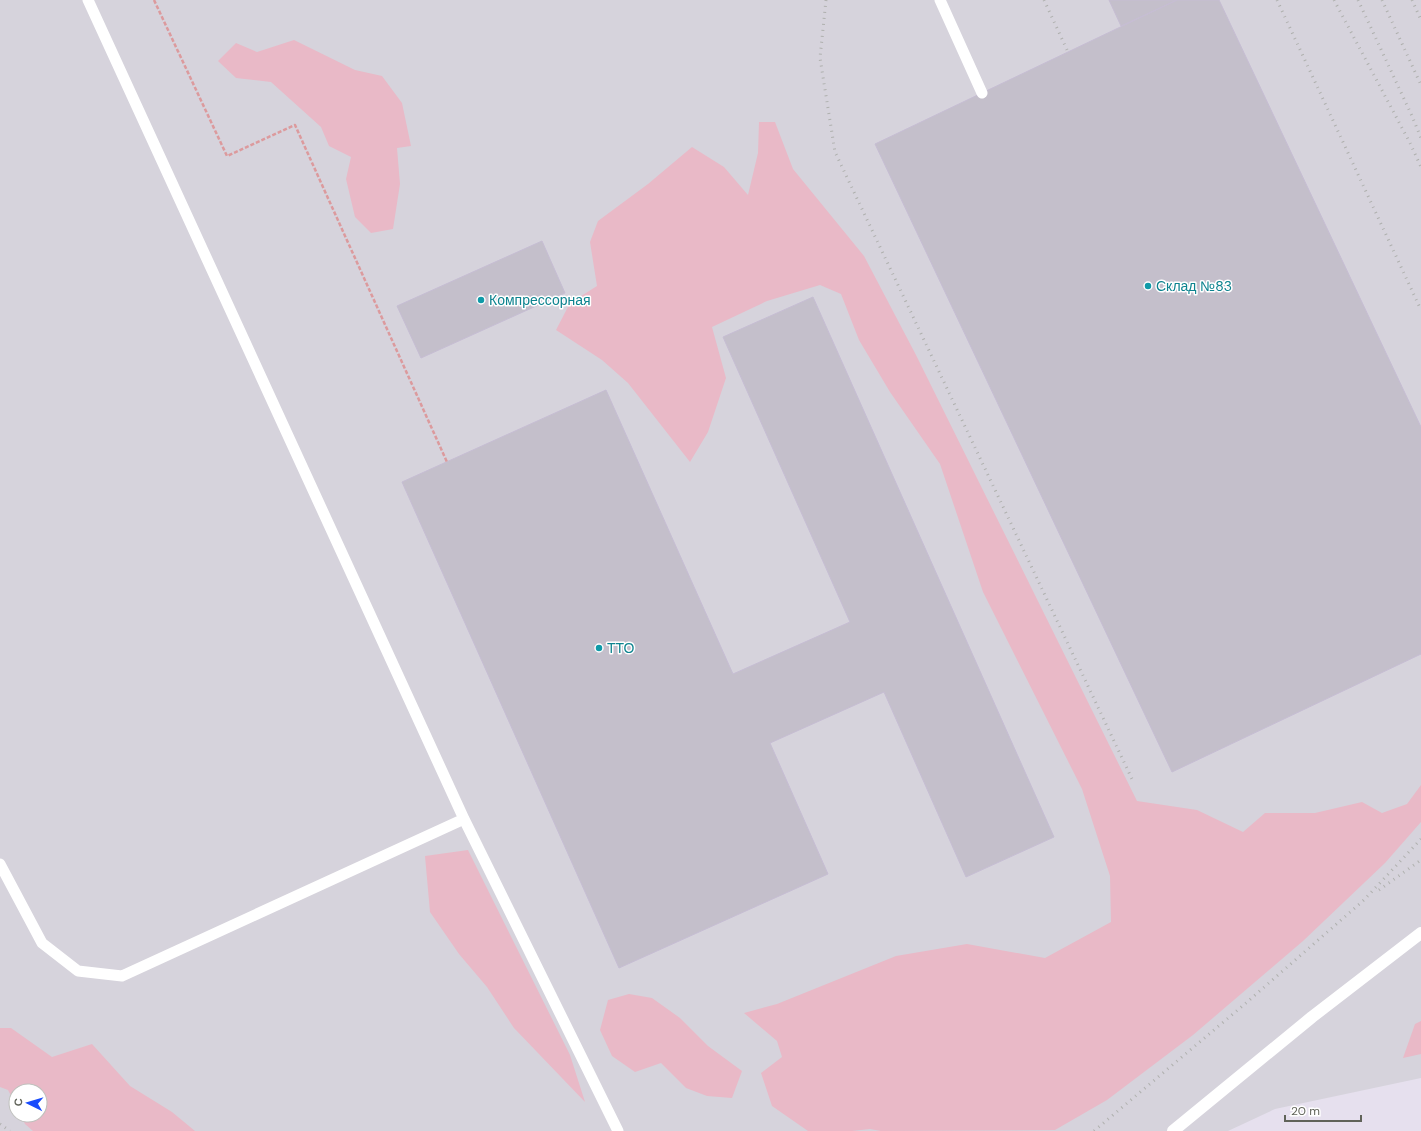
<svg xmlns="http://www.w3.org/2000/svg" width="1421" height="1131" viewBox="0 0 1421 1131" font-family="'DM Sans',sans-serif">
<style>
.industrial{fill:#d6d3dc;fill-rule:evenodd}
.green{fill:#e9b9c7}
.building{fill:#c4bfcb;stroke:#c6bdd3}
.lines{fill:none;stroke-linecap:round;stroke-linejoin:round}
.path{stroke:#dc9a9d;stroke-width:2.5;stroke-dasharray:4 2;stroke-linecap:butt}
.service{stroke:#fff;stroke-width:11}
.minor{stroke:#fff;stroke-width:12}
.rail{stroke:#afb0ae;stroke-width:3;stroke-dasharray:1 5;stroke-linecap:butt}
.culture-dot{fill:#0f9aa8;stroke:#fff;stroke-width:1.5}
.labels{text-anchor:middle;stroke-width:3;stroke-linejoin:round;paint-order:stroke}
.culture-label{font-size:14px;fill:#0d838f;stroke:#fff;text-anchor:start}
</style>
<rect width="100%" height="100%" fill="#e6e0ee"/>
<path class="industrial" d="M 0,0 L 1421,0 L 1421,1078 L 1275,1109 L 1228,1131 L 0,1131 ZM 16,1091 L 40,1091 L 40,1115 L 16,1115 Z"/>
<path class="green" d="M 294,40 L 355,70 L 382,76 L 402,103 L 411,146 L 397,148 L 400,184 L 393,229 L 371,233 L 355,217 L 346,179 L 351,157 L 329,146 L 321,127 L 271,82 L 236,78 L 218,61 L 236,43 L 257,52 Z
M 759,122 L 775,122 L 793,169 L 864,256 L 916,355 L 1137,801 L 1197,810 L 1243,832 L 1265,813 L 1315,813 L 1362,802 L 1382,813 L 1407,804 L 1421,785 L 1421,822 L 1385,863 L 1303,941 L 1193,1035 L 1107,1100 L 1055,1130 L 881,1131 L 870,1129 L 852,1131 L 808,1131 L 772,1106 L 761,1073 L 782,1057 L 777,1041 L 744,1013 L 777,1004 L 896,956 L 967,944 L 1045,958 L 1111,922 L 1110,876 L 1082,789 L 983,592 L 940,464 L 890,392 L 859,340 L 841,294 L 820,285 L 767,301 L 712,327 L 726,378 L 708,432 L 690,462 L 628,383 L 602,360 L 556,330 L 570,303 L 597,286 L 590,242 L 598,221 L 648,184 L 692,147 L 724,167 L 748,195 L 758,153 Z
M 468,850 L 570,1055 L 585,1102 L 514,1028 L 487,987 L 459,954 L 430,912 L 425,856 Z
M 629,994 L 652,998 L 680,1018 L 708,1046 L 742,1071 L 732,1098 L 707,1096 L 686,1088 L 661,1063 L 635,1072 L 612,1056 L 600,1030 L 608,1000 Z
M 1421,1021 L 1421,1054 L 1403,1058 L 1415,1024 Z
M 0,1028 L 11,1028 L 52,1057 L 92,1044 L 130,1086 L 172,1112 L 195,1131 L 33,1131 L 25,1124 L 21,1115 L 40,1115 L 40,1091 L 16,1091 L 16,1105 L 8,1090 L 0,1087 Z"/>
<path class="building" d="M 1109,0 L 1177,0 L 1121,26 Z
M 1177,0 L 1219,0 L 1421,427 L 1421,654 L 1172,772 L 875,144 Z
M 542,241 L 565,293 L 421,358 L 397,306 Z
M 813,297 L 1054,837 L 966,877 L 884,692 L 770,743 L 828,874 L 619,968 L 402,482 L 606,390 L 733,674 L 850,622 L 723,337 Z"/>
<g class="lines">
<path class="path" d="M 154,0 L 227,156 L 295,125 L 447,462"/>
<path class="service" d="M 88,0 L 464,819 L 618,1131
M 940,0 L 982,93
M 0,864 L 42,943 L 78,971 L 122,976 L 464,819"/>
<path class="minor" d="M 1173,1131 L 1312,1017 L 1421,933"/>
<path class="rail" d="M 826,0 L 820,58 L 835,152 L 1132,779
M 1044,0 L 1068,52
M 1277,0 L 1421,310
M 1334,0 L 1410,143 L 1421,167
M 1358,0 L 1412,116 L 1421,138
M 1382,0 L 1421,85
M 1412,0 L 1421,20
M 1379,890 L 1421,860
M 0,1124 L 10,1131
M 1094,1131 L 1246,1003 L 1364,900 L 1421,839"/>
</g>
<g class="culture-dot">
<circle cx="1148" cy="286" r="4"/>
<circle cx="481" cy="300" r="4"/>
<circle cx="599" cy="648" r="4"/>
</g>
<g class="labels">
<g class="culture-label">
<text x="1156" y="291">Склад №83</text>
<text x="489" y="305">Компрессорная</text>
<text x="607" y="653">ТТО</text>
</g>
</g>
<g transform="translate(28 1103) rotate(275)"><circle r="19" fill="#ffffff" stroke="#bfc1bd"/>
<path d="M0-3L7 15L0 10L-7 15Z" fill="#184bfc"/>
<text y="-6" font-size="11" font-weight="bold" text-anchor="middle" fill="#606359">С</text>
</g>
<path d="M1285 1115v6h76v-6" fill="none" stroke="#606359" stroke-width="2"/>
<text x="1291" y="1115" font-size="12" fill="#606359" stroke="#ffffff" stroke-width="3" paint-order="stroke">20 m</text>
</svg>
